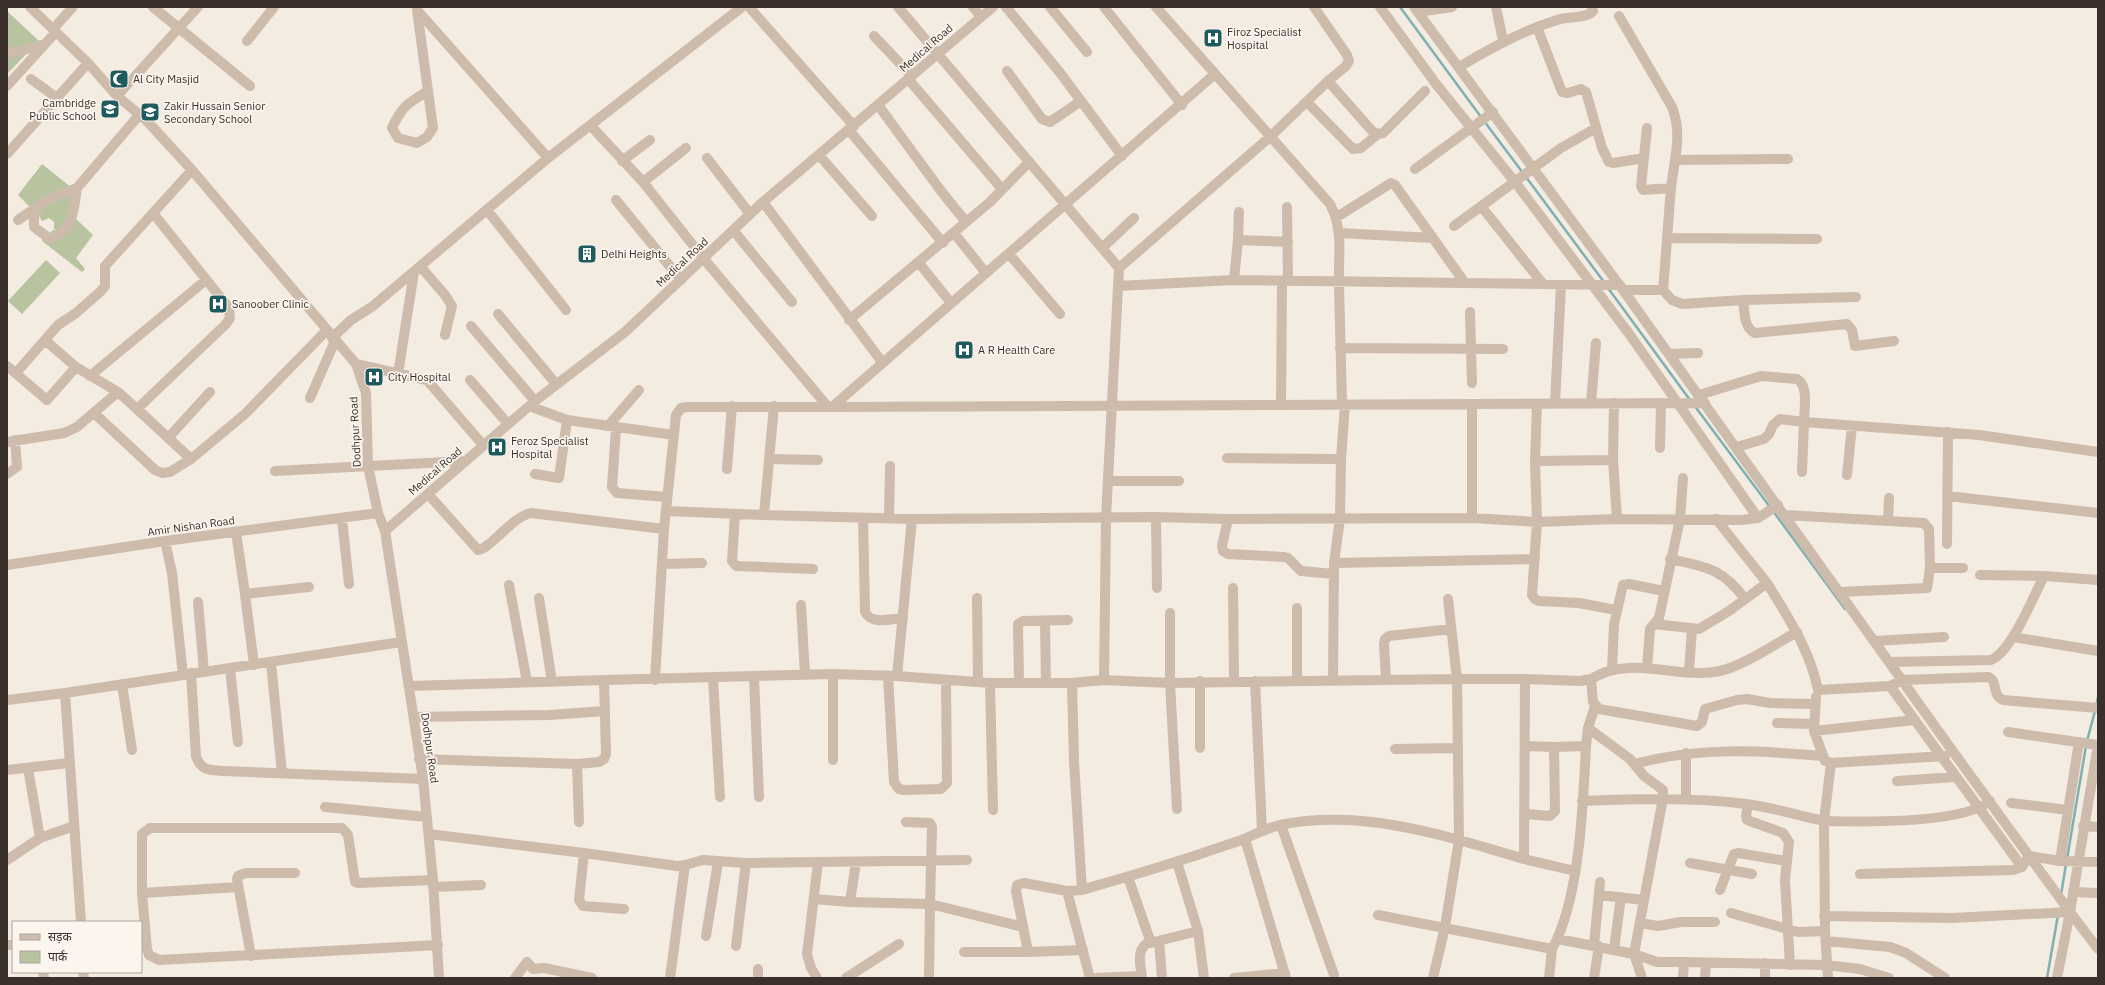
<svg xmlns="http://www.w3.org/2000/svg" width="2105" height="985" viewBox="0 0 2105 985" font-family="'IBM Plex Sans','Noto Sans Devanagari',sans-serif">
<style>
.green{fill:#b8c4a0}
.lines{fill:none;stroke-linecap:round;stroke-linejoin:round}
.stream{stroke:#7fb0b2;stroke-width:2.5}
.minor{stroke:#cdbbac;stroke-width:10}
.labels{text-anchor:middle;stroke-width:3.5;stroke-linejoin:round;paint-order:stroke}
.poi-label{font-size:11px;fill:#3b302b;stroke:#fbf5ee;text-anchor:start}
.street-label{font-size:11px;fill:#3b302b;stroke:#fbf5ee}
</style>
<rect width="100%" height="100%" fill="#f4ebe1"/>
<path class="green" d="M 7,11 L 39,41 L 7,74 Z
M 42,164 L 72,188 L 32,209 L 18,195 Z
M 74,192 L 76,219 L 93,235 L 76,258 L 85,269 L 82,272 L 42,241 L 53,230 L 60,232 L 54,229 L 54,222 L 49,218 L 42,221 L 38,214 L 41,207 Z
M 46,260 L 60,273 L 22,314 L 8,301 Z"/>
<g class="lines">
<path class="stream" d="M 1400,7 L 1481,117
M 1484,121 L 1523,173
M 1526,177 L 1604,282
M 1608,288 L 1690,400
M 1694,405 L 1770,507
M 1773,511 L 1845,609
M 2096,706 L 2098,697
M 2087,741 L 2095,711
M 2067,859 L 2086,746
M 2061,895 L 2066,864
M 2047,978 L 2058,915"/>
<path class="minor" d="M 30,7 L 88,63 L 117,96 L 146,120 L 192,170 L 356,364 L 366,393 L 368,466 L 378,513 L 385,531 L 423,779 L 433,880 L 439,978
M 153,7 L 250,86
M 749,7 L 854,126
M 898,7 L 1119,268
M 973,7 L 981,17
M 1006,7 L 1061,74 L 1122,156
M 1050,7 L 1087,52
M 1104,7 L 1182,105
M 1156,7 L 1330,204 C 1344,231 1338,256 1339,285 C 1340,325 1341,365 1342,404
M 1314,7 L 1347,55 L 1349,61 L 1346,66 L 1328,81
M 1380,7 L 1436,84 L 1515,182 L 1630,335 L 1758,518
M 1414,7 L 1623,290 L 1954,753 L 2070,912 L 2057,978
M 1496,7 L 1503,41
M 417,10 L 433,128 L 427,137 L 417,143 L 398,138 L 392,128 C 402,106 408,103 428,91
M 417,10 L 548,158
M 1418,12 L 1452,7
M 1619,16 L 1672,107 C 1683,136 1674,159 1671,189 C 1668,222 1666,256 1663,290 L 1623,290
M 1537,27 L 1562,92 L 1568,93 L 1581,89 L 1586,92 L 1602,148 L 1609,162 L 1613,163 L 1644,158
M 53,29 L 72,8
M 874,36 L 912,76
M 247,41 L 274,7
M 7,50 L 13,53 L 45,44
M 1459,67 C 1491,48 1522,31 1557,20 C 1567,16 1587,19 1593,11 L 1592,7
M 1007,71 L 1042,119 L 1050,122 L 1081,101
M 31,79 L 57,98
M 909,80 L 1002,189
M 7,86 L 56,32
M 117,96 L 198,7
M 1307,102 L 1353,149 L 1361,148 L 1378,134
M 878,105 L 941,191 L 966,222
M 591,126 L 643,182 L 704,259 L 828,407 L 1705,403
M 1647,128 L 1641,186 L 1643,190 L 1671,188
M 849,130 L 943,243
M 7,154 L 88,63
M 819,155 L 872,216
M 707,158 L 750,214
M 1675,160 L 1788,159
M 622,161 L 650,140
M 1415,169 L 1493,112
M 643,182 L 686,148
M 616,200 L 681,280
M 763,202 L 882,362
M 39,206 L 34,216 L 34,227 L 50,239 C 75,229 73,211 77,188
M 1481,206 L 1543,284
M 1287,207 L 1288,281
M 487,210 L 566,310
M 1337,217 L 1391,183 L 1395,185 L 1465,283
M 18,220 L 49,199 L 77,188 L 140,114
M 1454,226 L 1561,148 L 1596,128
M 733,230 L 792,302
M 954,233 L 986,273
M 1339,233 L 1433,238
M 1668,238 L 1817,239
M 1238,240 L 1239,212
M 1102,248 L 1134,218
M 1009,254 L 1060,314
M 919,263 L 951,303
M 420,266 L 445,295 L 452,306 L 445,335
M 1234,280 L 1238,240 L 1288,242
M 1118,286 L 1234,280 L 1620,285
M 1663,290 L 1672,300 L 1682,304 L 1743,300 L 1856,297
M 1743,300 C 1745,312 1743,327 1755,333 L 1847,324 L 1852,330 L 1855,346 L 1894,341
M 1470,312 L 1472,383
M 498,314 L 556,384
M 849,320 L 990,202 L 1029,162
M 471,326 L 535,401
M 332,338 L 351,320 L 373,306 L 548,158 L 742,7
M 46,341 L 76,367 L 118,392 L 137,409 L 226,324 L 230,318 L 229,308 L 153,213
M 1340,348 L 1503,349
M 1670,354 L 1698,353
M 356,364 L 427,380 L 483,445
M 7,366 L 47,400 L 76,367
M 16,373 L 58,325 L 76,313 L 100,292 L 105,286 L 105,266 L 192,170
M 398,374 L 414,272
M 90,376 L 206,280
M 470,380 L 508,424
M 1699,395 L 1761,376 L 1797,379 C 1809,386 1804,409 1804,422 L 1979,435 L 2098,452
M 310,398 L 335,341
M 1555,403 L 1561,285
M 1591,403 L 1596,343
M 1614,403 L 1613,460 L 1617,519
M 1472,404 L 1472,518
M 1537,404 L 1535,461 L 1537,522 L 1532,595 L 1535,599 L 1539,601 L 1579,603 L 1616,610
M 1281,405 L 1282,281
M 529,406 L 567,420 L 674,435
M 774,406 L 764,515 L 912,519 L 897,676
M 832,407 L 1215,74
M 137,409 L 191,459
M 94,413 L 155,470 L 162,473 L 170,472 L 191,459 L 245,414 L 327,330
M 608,426 L 639,390
M 616,428 L 612,487 L 617,493 L 667,497
M 168,438 L 210,392
M 7,442 L 64,433 L 77,427 L 118,392
M 1737,447 L 1764,439 L 1769,434 L 1773,425 L 1780,419 L 1804,422 L 1802,472
M 1660,448 L 1661,403
M 1227,458 L 1341,459
M 769,459 L 818,460
M 1535,461 L 1613,460
M 727,469 L 732,406
M 275,471 L 465,461
M 7,474 L 17,467 L 15,440
M 535,474 L 559,478 L 567,420
M 1847,475 L 1852,426
M 1108,481 L 1179,481
M 428,494 L 478,550 C 491,549 510,518 531,513 L 664,529
M 1947,496 L 2098,513
M 666,511 L 764,515
M 735,514 L 732,561 L 736,566 L 813,569
M 1785,515 L 1924,523 L 1929,529 L 1930,568 L 1963,568
M 1156,517 L 1228,519 L 1222,546 L 1223,551 L 1228,554 L 1284,557 L 1288,558 L 1301,571 L 1334,574
M 863,518 L 865,612 C 872,625 889,619 903,618
M 889,518 L 890,466
M 342,519 L 349,584
M 912,519 L 1156,517 L 1157,588
M 1228,519 L 1472,518 L 1537,522 L 1617,519 L 1741,520 L 1758,518 L 1778,505
M 1716,519 L 1767,583
M 1888,521 L 1889,498
M 385,531 L 535,401 L 625,332 L 763,202 L 993,7
M 236,532 L 245,594 L 309,587
M 165,541 L 172,573 L 183,675
M 1947,544 L 1948,432
M 1670,559 C 1706,567 1722,568 1745,599
M 1334,563 L 1535,559
M 662,564 L 702,563
M 7,565 L 165,541 L 378,513
M 1980,575 L 2044,576
M 509,585 L 527,682
M 1233,588 L 1234,681
M 1840,592 L 1927,588 L 1930,568
M 245,594 L 254,665
M 539,598 L 552,682
M 977,598 L 978,682
M 198,602 L 204,672
M 801,605 L 805,675
M 1297,608 L 1297,680
M 1170,613 L 1170,683 L 1177,809
M 1045,621 L 1046,683
M 1654,624 L 1699,629 L 1729,611 L 1767,583 C 1788,617 1810,650 1818,690 L 1890,686 L 1902,680 L 1988,677 C 1999,681 1991,695 2003,700 L 2098,708
M 2013,637 L 2098,651
M 1875,641 L 1944,637
M 1890,662 L 1991,660 C 2012,651 2033,597 2044,576 L 2098,580
M 271,663 L 282,773
M 1647,668 L 1650,629 L 1659,618 L 1680,519 L 1683,478
M 230,669 L 238,742
M 1612,670 L 1614,624 L 1623,585 L 1629,584 L 1664,591
M 1689,671 L 1692,629
M 191,673 L 196,756 C 201,771 210,770 224,771 L 423,779
M 888,676 L 894,782 L 899,789 L 904,790 L 941,789 L 947,783 L 946,680
M 754,678 L 759,797
M 713,679 L 720,797
M 1386,679 L 1384,644 L 1385,639 L 1389,636 L 1451,629
M 1525,679 L 1580,681 L 1591,679 L 1593,702 L 1599,709 L 1697,726 L 1702,722 L 1705,709 L 1737,700 L 1747,699 L 1770,703 L 1814,704
M 1591,679 C 1631,654 1679,680 1720,671 C 1743,666 1775,644 1797,632
M 604,680 L 833,674 L 897,676 L 990,683 L 1072,683 L 1104,680 L 1170,683 L 1457,679 L 1448,599
M 655,680 L 664,529 L 676,415 L 681,408 L 687,407 L 828,407
M 1104,680 L 1106,518 L 1119,268 L 1271,136 L 1328,81 L 1373,132 L 1378,134 L 1383,133 L 1425,91
M 1333,680 L 1334,563 L 1340,519 L 1341,459 L 1345,404
M 1200,681 L 1200,748
M 1255,681 L 1262,830
M 990,683 L 993,810
M 1019,683 L 1018,624 L 1023,621 L 1068,620
M 1072,683 L 1074,761 L 1082,890
M 122,684 L 132,750
M 409,686 L 604,680 L 606,754 L 604,759 L 599,762 L 577,764 L 579,822
M 1890,686 L 2022,867
M 65,693 L 401,642
M 1816,697 L 1814,731 L 1825,761 L 1831,763 L 1945,756
M 7,700 L 65,693 L 81,922
M 414,717 L 550,715 L 604,711
M 1777,723 L 1814,724
M 1588,728 L 1630,759 L 1644,776 L 1663,790 L 1663,798 L 1634,954 L 1642,978
M 1814,731 L 1914,720
M 2008,732 L 2098,745
M 2098,745 L 2070,912 L 2098,949
M 1526,746 L 1554,747 L 1555,811 L 1550,816 L 1526,814
M 1554,747 L 1586,746
M 1395,749 L 1457,748
M 419,759 L 577,764
M 833,760 L 833,674
M 1634,764 C 1698,747 1756,750 1822,756
M 28,768 L 40,838
M 7,770 L 69,763
M 1897,781 L 1955,777
M 1686,799 L 1686,753
M 1582,801 C 1637,799 1692,797 1746,804 C 1772,807 1798,816 1824,821 L 1831,763
M 2011,803 L 2068,810
M 1748,804 L 1746,816 L 1747,820 L 1783,833 L 1789,842 L 1785,880 L 1790,965
M 325,807 L 427,817
M 906,822 L 930,823 L 932,827 L 930,904 L 1023,927
M 1281,825 L 1334,975
M 2083,826 L 2098,827
M 429,834 L 584,853
M 1245,839 L 1286,978
M 7,860 L 40,838 L 74,826
M 2060,861 L 2079,742
M 1177,862 L 1198,931 L 1204,978
M 1690,863 L 1752,874
M 1860,874 L 2013,870 L 2022,867 L 2029,856 L 2060,861 L 2098,862
M 1128,877 L 1151,943
M 238,887 L 142,893 L 142,834 L 150,828 L 342,828 L 348,835 L 355,882 L 358,883 L 433,880
M 433,887 L 481,885
M 1720,890 L 1734,854 L 1738,853 L 1786,861
M 1067,891 L 1024,883 L 1017,885 L 1016,891 L 1028,952 L 1083,950
M 2073,892 L 2098,893
M 142,893 L 147,949 L 149,955 L 159,960 L 438,945
M 1599,895 L 1644,900
M 814,899 L 850,902 L 930,904 L 929,978
M 850,902 L 856,862
M 624,909 L 583,906 L 579,900 L 584,853 L 677,866 L 685,865
M 1731,913 L 1798,932 L 1825,931 L 1828,978
M 1378,915 L 1552,949 C 1580,899 1583,804 1586,746 L 1588,728 L 1595,706
M 1824,916 L 1952,918 L 2070,912
M 1640,923 L 1658,926 L 1681,922 L 1715,922
M 1825,931 L 1824,821 C 1861,822 1962,824 1990,801
M 706,936 L 718,862
M 1558,939 L 1634,954 L 1657,962 L 1684,962 L 1683,978
M 1159,941 L 1162,978
M 1826,941 L 1890,947 L 1906,953 L 1945,978
M 7,945 L 13,945
M 1594,945 L 1600,882
M 736,946 L 746,863 L 967,860
M 1614,949 L 1621,897
M 964,952 L 1028,952
M 251,956 L 237,879 L 238,876 L 246,873 L 295,873
M 1684,962 L 1826,965 L 1860,969 L 1889,978
M 1765,963 L 1765,978
M 43,972 L 44,978
M 83,972 L 84,978
M 515,978 L 527,962 L 533,969 L 544,968 L 592,978
M 670,978 L 685,865 L 703,860 L 746,863
M 758,978 L 758,969
M 817,978 L 811,968 L 807,954 L 818,863
M 846,978 L 899,944
M 1090,978 L 1067,891 L 1082,890 C 1126,877 1169,865 1212,850 C 1223,846 1234,843 1244,839 C 1256,834 1267,828 1280,825 C 1362,808 1447,836 1524,859
M 1096,978 L 1142,976
M 1142,978 C 1141,967 1136,952 1146,944 L 1198,931
M 1234,978 L 1285,973
M 1433,978 L 1445,927 L 1459,840 L 1457,679 L 1525,679 L 1524,859 L 1575,871
M 1549,978 L 1552,949
M 1594,978 L 1599,946
M 1705,978 L 1706,963"/>
</g>
<defs>
<g id="hospital-square" transform="scale(1)"><rect x="-9" y="-9" width="18" height="18" rx="4" fill="#1f5a5e" stroke="#fbf5ee"/><path d="M-5-5h3v3.5h4V-5h3V5h-3V1.5h-4V5h-3Z" fill="#fff"/></g>
<g id="mosque-square" transform="scale(1)"><rect x="-9" y="-9" width="18" height="18" rx="4" fill="#1f5a5e" stroke="#fbf5ee"/><path d="M3.5-4.9A6 6 0 1 0 3.5 4.9A5 5 0 1 1 3.5-4.9Z" fill="#fff"/></g>
<g id="school-square" transform="scale(1)"><rect x="-9" y="-9" width="18" height="18" rx="4" fill="#1f5a5e" stroke="#fbf5ee"/><path d="M0-5L7-2L0 1L-7-2ZM-4 1L0 2.5L4 1V4Q0 6-4 4Z" fill="#fff"/></g>
<g id="building-square" transform="scale(1)"><rect x="-9" y="-9" width="18" height="18" rx="4" fill="#1f5a5e" stroke="#fbf5ee"/><path d="M-4-6H4V6H1V3H-1V6H-4ZM-2.5-4.3h1.7v1.8h-1.7ZM.8-4.3h1.7v1.8H.8ZM-2.5-1h1.7V.8h-1.7ZM.8-1h1.7V.8H.8Z" fill="#fff"/></g>
</defs>
<g fill-rule="evenodd">
<use href="#hospital-square" x="1213" y="38"/>
<use href="#mosque-square" x="119" y="79"/>
<use href="#school-square" x="110" y="109"/>
<use href="#school-square" x="150" y="112"/>
<use href="#building-square" x="587" y="254"/>
<use href="#hospital-square" x="218" y="304"/>
<use href="#hospital-square" x="964" y="350"/>
<use href="#hospital-square" x="374" y="377"/>
<use href="#hospital-square" x="497" y="447"/>
</g>
<g class="labels">
<g class="poi-label">
<text x="1227" y="36">Firoz Specialist<tspan x="1227" dy="13">Hospital</tspan></text>
<text x="133" y="83">Al City Masjid</text>
<text x="96" y="107" text-anchor="end">Cambridge<tspan x="96" dy="13">Public School</tspan></text>
<text x="164" y="110">Zakir Hussain Senior<tspan x="164" dy="13">Secondary School</tspan></text>
<text x="601" y="258">Delhi Heights</text>
<text x="232" y="308">Sanoober Clinic</text>
<text x="978" y="354">A R Health Care</text>
<text x="388" y="381">City Hospital</text>
<text x="511" y="445">Feroz Specialist<tspan x="511" dy="13">Hospital</tspan></text>
</g>
<g class="street-label">
<text transform="translate(926 48) rotate(-41)" y="4">Medical Road</text>
<text transform="translate(682 262) rotate(-43)" y="4">Medical Road</text>
<text transform="translate(355 432) rotate(-93)" y="4">Dodhpur Road</text>
<text transform="translate(435 471) rotate(-41)" y="4">Medical Road</text>
<text transform="translate(191 526) rotate(-8)" y="4">Amir Nishan Road</text>
<text transform="translate(430 748) rotate(82)" y="4">Dodhpur Road</text>
</g>
</g>
<rect width="2105" height="985" fill="none" stroke="#3b302b" stroke-width="16"/>
<rect x="12" y="921" width="130" height="52" fill="#fbf5ee" stroke="#aea6a0"/>
<rect x="20" y="934" width="20" height="6" fill="#cdbbac" stroke="#aea6a0"/>
<text x="48" y="941" font-size="12" fill="#3b302b">सड़क</text>
<rect x="20" y="951" width="20" height="12" fill="#b8c4a0" stroke="#aea6a0"/>
<text x="48" y="961" font-size="12" fill="#3b302b">पार्क</text>
</svg>
